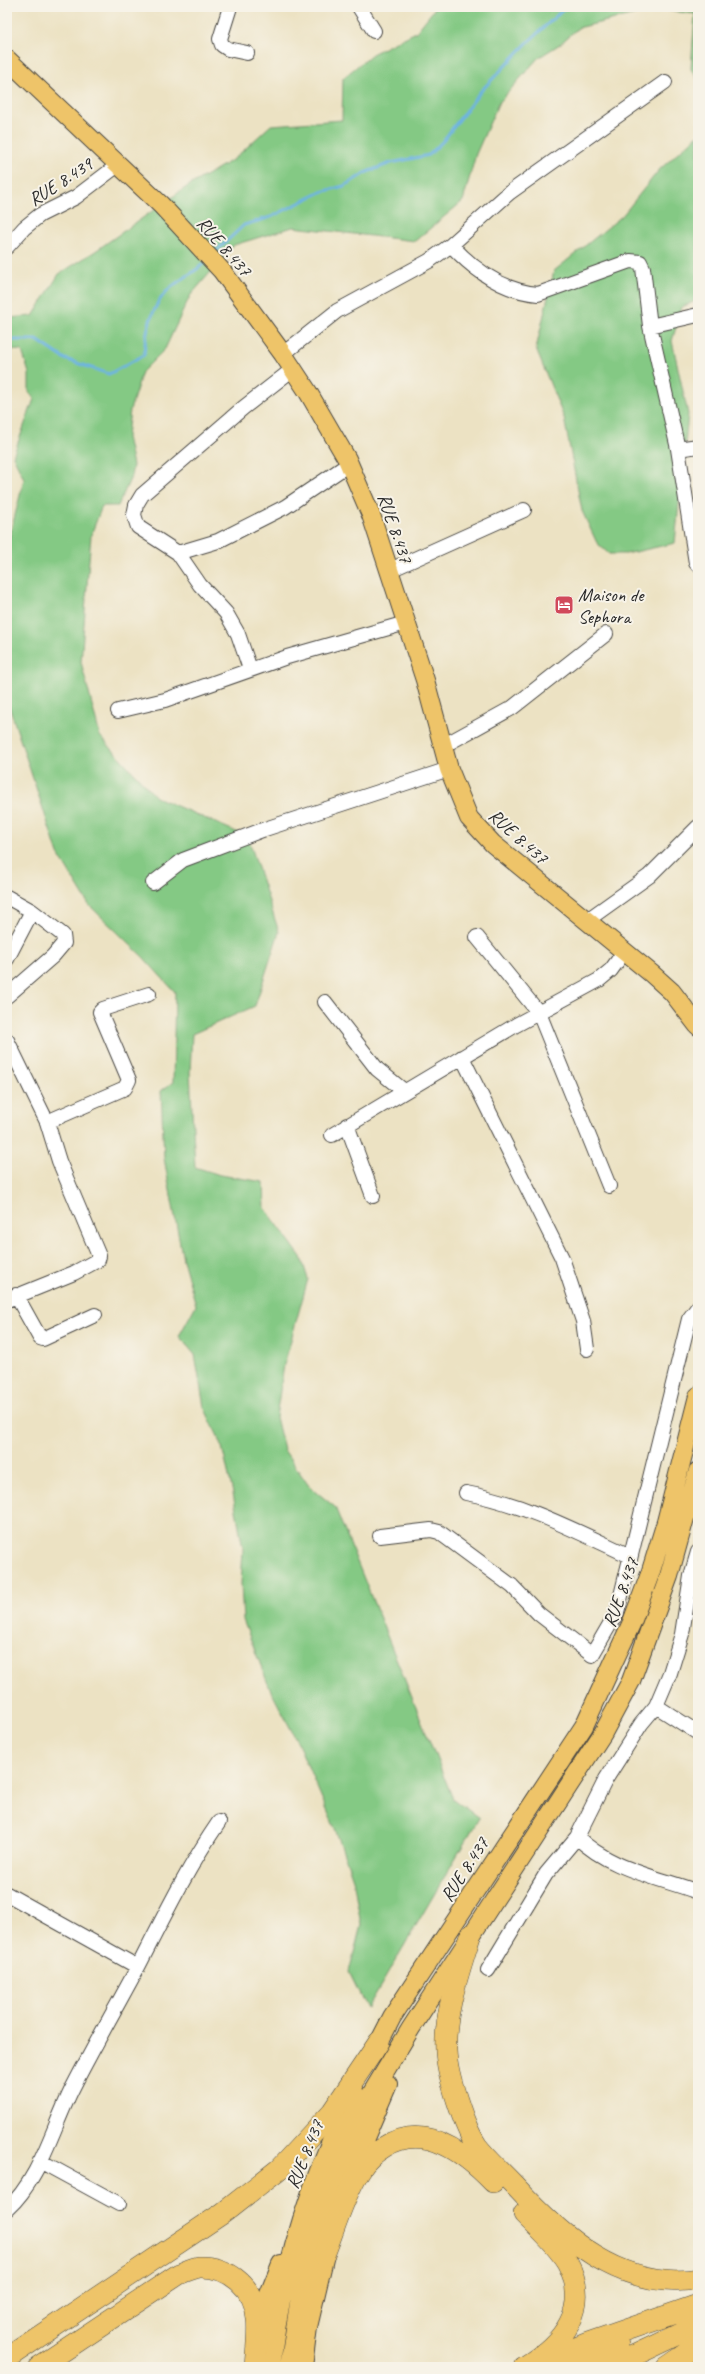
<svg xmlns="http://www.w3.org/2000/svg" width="705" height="2374" viewBox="0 0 705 2374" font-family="Caveat,sans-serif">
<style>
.green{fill:#84c984;stroke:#587a58}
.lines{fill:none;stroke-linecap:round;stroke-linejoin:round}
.stream{stroke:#6db3e3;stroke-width:3}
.minor-casing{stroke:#484642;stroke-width:16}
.major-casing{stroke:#484642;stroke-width:20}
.highway-casing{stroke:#484642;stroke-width:22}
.minor{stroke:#fff;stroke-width:14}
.major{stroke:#eec469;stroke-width:18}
.highway{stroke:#eec469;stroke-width:21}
.labels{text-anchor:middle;stroke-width:4;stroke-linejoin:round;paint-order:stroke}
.street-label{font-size:19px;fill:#2b2b2b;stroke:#f7f3e8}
.poi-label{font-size:19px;fill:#2b2b2b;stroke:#f7f3e8;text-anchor:start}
</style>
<rect width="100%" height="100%" fill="#f7f3e8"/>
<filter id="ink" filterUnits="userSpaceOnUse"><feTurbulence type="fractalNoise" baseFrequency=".025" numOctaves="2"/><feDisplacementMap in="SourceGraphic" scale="8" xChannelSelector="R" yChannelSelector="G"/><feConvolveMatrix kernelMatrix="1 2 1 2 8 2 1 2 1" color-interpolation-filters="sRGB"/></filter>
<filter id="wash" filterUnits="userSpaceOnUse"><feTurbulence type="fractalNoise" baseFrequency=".012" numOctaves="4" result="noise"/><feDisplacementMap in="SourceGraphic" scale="16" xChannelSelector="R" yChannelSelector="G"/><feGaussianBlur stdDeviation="0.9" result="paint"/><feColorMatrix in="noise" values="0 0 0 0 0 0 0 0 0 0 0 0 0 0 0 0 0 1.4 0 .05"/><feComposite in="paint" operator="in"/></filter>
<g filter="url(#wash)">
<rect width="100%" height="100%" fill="#ece2c3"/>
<path class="green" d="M 436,7 L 698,7 L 698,80 L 691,69 L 695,14 L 656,9 L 578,28 L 560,44 L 538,58 L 498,104 L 476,154 L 463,201 L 415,241 L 293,227 L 234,245 L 190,296 L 165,349 L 142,372 L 130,410 L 127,437 L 133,465 L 131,477 L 118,506 L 102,506 L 91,535 L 81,662 L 100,736 L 156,797 L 248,837 L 279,932 L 255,1006 L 192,1034 L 190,1072 L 195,1167 L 220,1175 L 264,1182 L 265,1208 L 301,1257 L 308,1279 L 284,1365 L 276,1417 L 284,1450 L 309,1486 L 335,1507 L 453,1799 L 479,1818 L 367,2009 L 349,1972 L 361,1925 L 353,1879 L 336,1831 L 296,1739 L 270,1689 L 243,1620 L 241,1584 L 243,1549 L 233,1493 L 221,1443 L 204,1407 L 195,1355 L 179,1336 L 196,1305 L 183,1260 L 164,1158 L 161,1091 L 173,1082 L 175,992 L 143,957 L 89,905 L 58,854 L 7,700 L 7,547 L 24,479 L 13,456 L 34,399 L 29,392 L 29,373 L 22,351 L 7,349 L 7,318 L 33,316 L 59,274 L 94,252 L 188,186 L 234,159 L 271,125 L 342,120 L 343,78 L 372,54 L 416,32 Z
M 698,135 L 698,300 L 682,307 L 672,341 L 688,414 L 675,543 L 626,554 L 609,554 L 597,543 L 582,511 L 564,418 L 536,349 L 554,271 L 622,216 L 659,170 Z"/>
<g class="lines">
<path class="stream" d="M 213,254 L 244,225 L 271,217 L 321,192 L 344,186 L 367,172 L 391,163 L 429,155 L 443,141 L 480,92 L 528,42 L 566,7
M 7,340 L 37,340 L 65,359 L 109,374 L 144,355 C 145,335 151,308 166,292 C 177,280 194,274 205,262"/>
</g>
</g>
<g filter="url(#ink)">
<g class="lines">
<g class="minor-casing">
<path id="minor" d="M 230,7 L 220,39 L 222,45 L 228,49 L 247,53
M 359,7 L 374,31
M 451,245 C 474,270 503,291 538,294 L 630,261 L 640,262 L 643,268 L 650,326 L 678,449 L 696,563
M 7,247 L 24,228 L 40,215 L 76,197 L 118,165
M 650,326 L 698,315
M 283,354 L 337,311 L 429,261 L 451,245 L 509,193 L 665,82
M 678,449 L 698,446
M 178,553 L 218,541 L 285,507 L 349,464
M 388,571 L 524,510
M 250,669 L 238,634 L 226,613 L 200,585 L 178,553 L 138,527 L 134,515 L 136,505 L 142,495 L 243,408 L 293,369
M 118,711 L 165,700 L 287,657 L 406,623
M 443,746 L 512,708 L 606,634
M 153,883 L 183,860 L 265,829 L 449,769
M 7,897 L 32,911 L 7,959
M 586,921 L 649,876 L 698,827
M 477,937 L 539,1013 L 609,1186
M 7,996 L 53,956 L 64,943 L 63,935 L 32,911
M 325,1002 L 377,1069 L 404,1091
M 7,1040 L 47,1122 L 59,1161 L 99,1256 L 98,1260 L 74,1273 L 7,1300
M 462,1057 L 562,1258 L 583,1321 L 587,1349
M 47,1122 L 125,1088 L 129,1080 L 100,1012 L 103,1009 L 149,994
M 347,1125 L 373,1196
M 332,1135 L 516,1025 L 599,980 L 611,970 L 624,952
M 16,1295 L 40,1338 L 43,1339 L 95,1315
M 466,1493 C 525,1504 576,1531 630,1556
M 380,1536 L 431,1530 L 439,1532 L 512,1586 L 539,1614 L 592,1655 L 617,1612 L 689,1319 L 698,1307
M 656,1706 L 698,1733
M 577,1837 C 609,1869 657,1877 698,1892
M 7,1894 L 138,1967
M 488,1970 L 546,1874 L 577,1837 L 606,1779 L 641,1724 L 656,1706 L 670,1673 L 682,1634 L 691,1576 L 698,1552
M 40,2161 L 119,2204
M 7,2209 C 40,2180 53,2126 73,2087 C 94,2046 117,2006 139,1965 C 164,1916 188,1867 219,1822"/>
</g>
<g class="major-casing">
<path id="major" d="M 7,59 L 161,205 L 222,271 L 283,354 L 308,392 L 347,459 L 371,515 L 425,680 L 449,769 L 469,818 L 493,844 L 652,974 L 672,992 L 698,1026
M 373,2054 L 392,2017 L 584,1726 L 632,1622 L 650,1574 L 666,1522 L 698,1396
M 347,2180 L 388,2084
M 262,2331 L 269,2294 L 281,2264
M 271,2367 C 281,2270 311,2178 354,2091
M 289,2367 L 303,2278 L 319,2218 L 340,2160 L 367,2101 L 411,2028 L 603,1733 L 631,1681 L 669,1576 L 698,1471
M 303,2367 L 308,2327 L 328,2242"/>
</g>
<g class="highway-casing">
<path id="highway" d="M 470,1936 C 459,1973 444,2012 446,2051 C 447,2074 464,2127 477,2146 C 488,2160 503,2173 515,2186 C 563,2238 621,2291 698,2279
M 524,2214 C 539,2229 556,2244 567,2262 C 592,2308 563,2344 524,2367
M 324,2255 C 335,2227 344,2196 360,2170 C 366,2160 374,2153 384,2147 C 424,2121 465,2153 493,2182
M 7,2358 L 223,2213 L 279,2169 L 332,2112 L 379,2042
M 543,2362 L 588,2343 L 698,2305
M 39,2367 L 179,2274 C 185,2272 192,2268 199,2267 C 229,2266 255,2288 257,2318 C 259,2334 256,2351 255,2367
M 571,2367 L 618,2345
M 610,2367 L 698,2325
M 667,2367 L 698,2346"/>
</g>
<use href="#minor" class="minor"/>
<use href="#major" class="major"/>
<use href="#highway" class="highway"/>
</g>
</g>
<defs>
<g id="hotel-square" transform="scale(1)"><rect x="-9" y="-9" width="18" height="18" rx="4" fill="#d1495b" stroke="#f7f3e8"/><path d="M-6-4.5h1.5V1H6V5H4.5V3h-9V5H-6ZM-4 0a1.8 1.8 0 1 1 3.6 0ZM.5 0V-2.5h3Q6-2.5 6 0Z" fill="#fff"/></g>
</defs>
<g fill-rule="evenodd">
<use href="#hotel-square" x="564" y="605"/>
</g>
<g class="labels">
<g class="street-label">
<text transform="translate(60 181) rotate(-33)" y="7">RUE 8.439</text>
<text transform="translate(225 246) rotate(49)" y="7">RUE 8.437</text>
<text transform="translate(396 528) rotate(71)" y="7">RUE 8.437</text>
<text transform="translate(519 836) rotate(42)" y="7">RUE 8.437</text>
<text transform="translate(620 1592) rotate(-70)" y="7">RUE 8.437</text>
<text transform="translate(464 1869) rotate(-57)" y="7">RUE 8.437</text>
<text transform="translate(304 2154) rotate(-68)" y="7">RUE 8.437</text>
</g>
<g class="poi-label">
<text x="578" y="601">Maison de<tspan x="578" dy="22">Sephora</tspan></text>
</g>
</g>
<rect width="705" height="2374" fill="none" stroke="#f7f3e8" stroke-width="24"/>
</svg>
